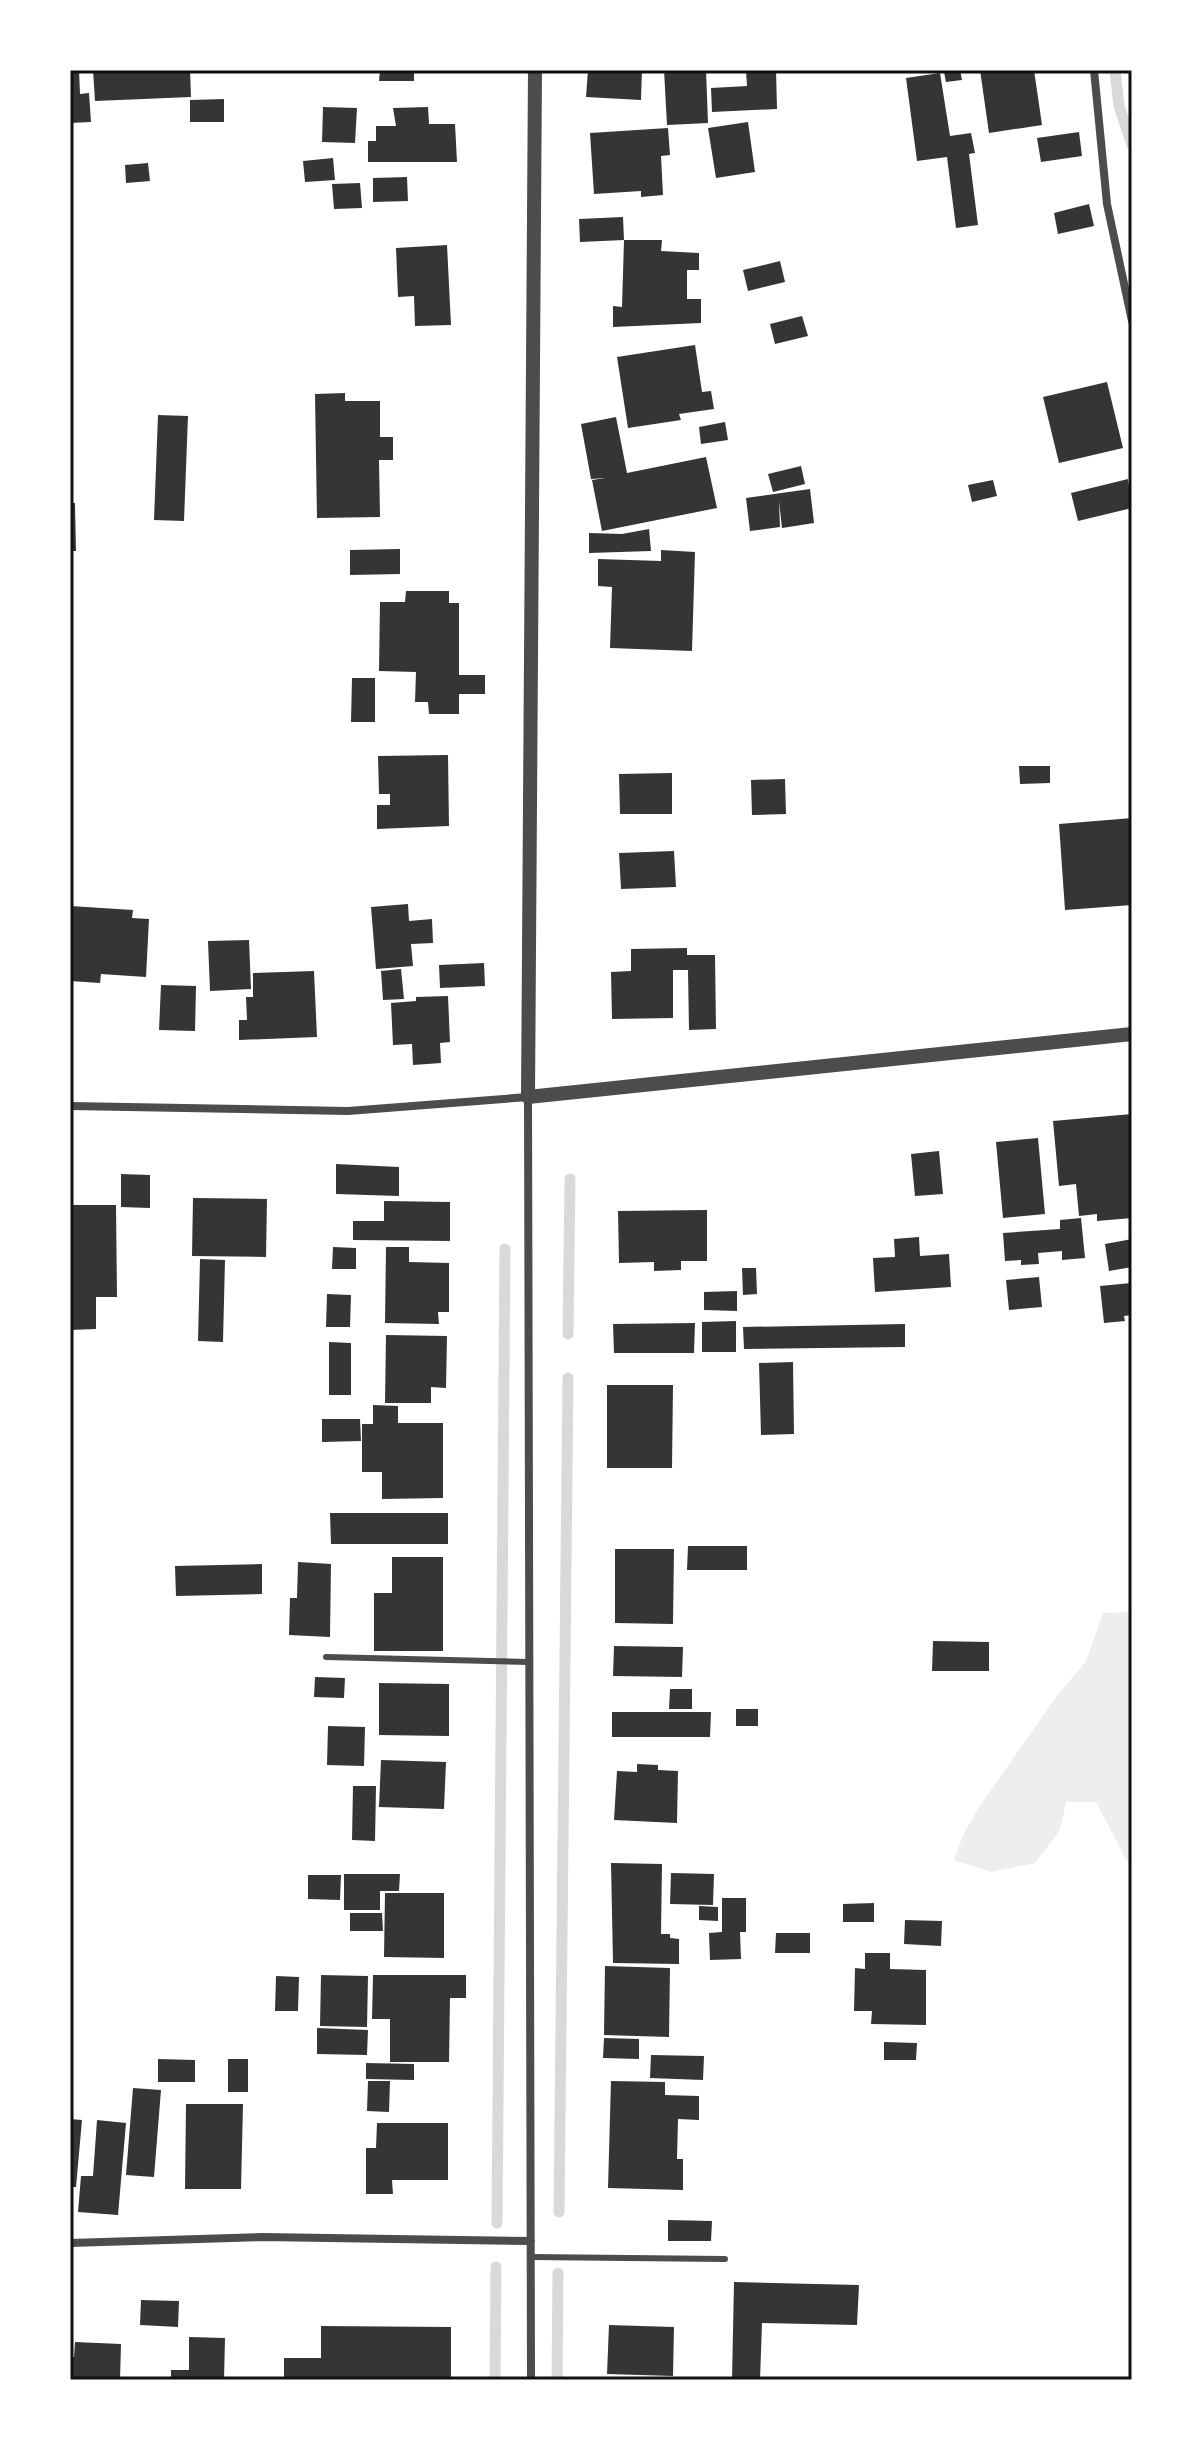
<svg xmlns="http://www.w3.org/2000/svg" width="1202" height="2450" viewBox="0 0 1202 2450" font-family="'Alegreya Sans',sans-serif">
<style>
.green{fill:#eee}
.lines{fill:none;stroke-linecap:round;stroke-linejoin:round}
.stream{stroke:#d9d9d9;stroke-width:11}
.building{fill:#353535}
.service{stroke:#4c4c4c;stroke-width:6}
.minor{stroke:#4c4c4c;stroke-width:8}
.tertiary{stroke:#4c4c4c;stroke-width:14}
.neatline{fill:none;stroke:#111;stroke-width:3}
</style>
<rect width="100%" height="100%" fill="#fff"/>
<path class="green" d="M 1132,1612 L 1132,1862 L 1127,1861 L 1096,1802 L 1066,1802 L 1060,1830 L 1035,1863 L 991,1872 L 954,1860 L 964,1833 L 981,1804 L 1057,1696 L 1086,1661 L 1103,1613 Z"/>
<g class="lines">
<path class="stream" d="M 1115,70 L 1119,106 L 1132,145
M 568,1334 L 570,1179
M 559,2212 L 568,1378
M 497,2223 L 505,1249
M 495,2380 L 496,2267
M 557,2380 L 558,2273"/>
</g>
<path class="building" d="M 70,70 L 79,70 L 80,94 L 89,93 L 91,122 L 70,123 Z
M 93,70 L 190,70 L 191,97 L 95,101 Z
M 380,70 L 414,70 L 414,81 L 379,81 Z
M 588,70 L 642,70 L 641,100 L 586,97 Z
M 664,70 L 706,70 L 708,123 L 667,125 Z
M 746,70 L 776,70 L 777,109 L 712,112 L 711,88 L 747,86 Z
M 960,70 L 962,80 L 946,82 L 944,72 Z
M 980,70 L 1034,70 L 1042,125 L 989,133 Z
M 940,73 L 950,136 L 971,133 L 975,153 L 969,154 L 978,225 L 956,228 L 947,157 L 917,161 L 906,78 Z
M 224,99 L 224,122 L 190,122 L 190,100 Z
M 323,107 L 357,108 L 355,143 L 322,142 Z
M 428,107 L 429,124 L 455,124 L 457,162 L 368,162 L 368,141 L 376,141 L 376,126 L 396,126 L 393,108 Z
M 748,122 L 755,172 L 716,178 L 708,128 Z
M 668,128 L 670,155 L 661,156 L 663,195 L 641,197 L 641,191 L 594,194 L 590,133 Z
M 1079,132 L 1082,156 L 1041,162 L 1037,138 Z
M 333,158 L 335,180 L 305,182 L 303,161 Z
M 148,163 L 150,181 L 126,183 L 125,165 Z
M 407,177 L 408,201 L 373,202 L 373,178 Z
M 360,183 L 362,208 L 334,209 L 332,184 Z
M 1089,204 L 1094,226 L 1058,234 L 1054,213 Z
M 623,217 L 624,240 L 580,242 L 579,219 Z
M 624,240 L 662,240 L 661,251 L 699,253 L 699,270 L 687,270 L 687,299 L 701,299 L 701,323 L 613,327 L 613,306 L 622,307 Z
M 447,245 L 451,325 L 415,326 L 414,296 L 398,297 L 396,248 Z
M 780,261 L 785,282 L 748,291 L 743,270 Z
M 802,316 L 808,336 L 775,344 L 770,324 Z
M 695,345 L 702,392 L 711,391 L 714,409 L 679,414 L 681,420 L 628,428 L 617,357 Z
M 1107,382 L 1123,448 L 1059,463 L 1043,397 Z
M 345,393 L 345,401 L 380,401 L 380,437 L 393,437 L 393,460 L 379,460 L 380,517 L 317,518 L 315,394 Z
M 158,415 L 188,416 L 184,521 L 154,520 Z
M 616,417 L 627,473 L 706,457 L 717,508 L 602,531 L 592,480 L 605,478 L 591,479 L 581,424 Z
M 725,422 L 728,440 L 701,444 L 699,427 Z
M 801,466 L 805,484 L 773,492 L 768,474 Z
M 1128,479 L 1132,508 L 1078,521 L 1071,493 Z
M 993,480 L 997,496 L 972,502 L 968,485 Z
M 810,489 L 814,523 L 782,528 L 779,501 L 780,527 L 750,531 L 746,498 Z
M 70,503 L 75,503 L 76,551 L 70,551 Z
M 649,529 L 651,551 L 589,553 L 589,533 L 622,534 Z
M 400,549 L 400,574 L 350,575 L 350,550 Z
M 661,550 L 695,552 L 692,651 L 610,648 L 612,587 L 598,586 L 598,559 L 661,561 Z
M 406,591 L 449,591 L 449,603 L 459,603 L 459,675 L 485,675 L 485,694 L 459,694 L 459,714 L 429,714 L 428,702 L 415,702 L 416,672 L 379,671 L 380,602 L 405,602 Z
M 352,678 L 375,678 L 375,722 L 351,722 Z
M 448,755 L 449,826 L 377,829 L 377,805 L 390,805 L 390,794 L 379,794 L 378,756 Z
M 1019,766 L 1050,766 L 1050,783 L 1020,784 Z
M 672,773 L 672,814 L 620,814 L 619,774 Z
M 785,779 L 786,814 L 752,815 L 751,780 Z
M 1132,818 L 1132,905 L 1065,910 L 1059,824 Z
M 674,851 L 676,887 L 621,889 L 619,853 Z
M 408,904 L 409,921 L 432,919 L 433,943 L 411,944 L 413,966 L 376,969 L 371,907 Z
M 70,906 L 133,910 L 132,918 L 149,919 L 146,977 L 101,974 L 100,983 L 70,981 Z
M 249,940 L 251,989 L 210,991 L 208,941 Z
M 687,948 L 687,955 L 715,955 L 716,1029 L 689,1030 L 688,970 L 673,970 L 673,1018 L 612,1019 L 611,972 L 631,971 L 631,949 Z
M 484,963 L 485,986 L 440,988 L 439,965 Z
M 401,969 L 404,999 L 383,1000 L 381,971 Z
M 314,971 L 317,1037 L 239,1040 L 239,1020 L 247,1020 L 246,997 L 253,997 L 253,973 Z
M 161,985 L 196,986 L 195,1031 L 159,1030 Z
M 448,996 L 450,1042 L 440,1043 L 441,1063 L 413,1065 L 412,1044 L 393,1045 L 391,1003 L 416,1001 L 416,997 Z
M 1132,1114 L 1132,1218 L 1097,1221 L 1097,1214 L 1079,1216 L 1076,1184 L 1059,1186 L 1053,1121 Z
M 1038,1138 L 1045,1214 L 1003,1218 L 996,1142 Z
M 939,1151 L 943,1194 L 915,1196 L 911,1154 Z
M 336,1164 L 399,1167 L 399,1196 L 336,1194 Z
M 121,1174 L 150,1175 L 150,1208 L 121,1207 Z
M 193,1198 L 267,1199 L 266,1257 L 192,1256 Z
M 384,1201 L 450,1202 L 450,1241 L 353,1240 L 353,1221 L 384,1221 Z
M 70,1205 L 116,1205 L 117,1297 L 96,1297 L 96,1329 L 70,1330 Z
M 707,1210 L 707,1261 L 681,1261 L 681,1270 L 654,1271 L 654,1262 L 619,1263 L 618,1211 Z
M 1081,1218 L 1085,1258 L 1062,1260 L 1062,1251 L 1038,1253 L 1039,1264 L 1021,1265 L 1021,1260 L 1005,1261 L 1003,1233 L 1060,1229 L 1060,1220 Z
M 919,1237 L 920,1256 L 949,1254 L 951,1287 L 875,1292 L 873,1258 L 895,1257 L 894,1239 Z
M 1132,1239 L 1132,1267 L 1109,1271 L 1105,1244 Z
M 333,1247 L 356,1248 L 356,1269 L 332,1269 Z
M 386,1247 L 409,1247 L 409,1262 L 449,1263 L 449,1312 L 438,1312 L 439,1324 L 385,1323 Z
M 200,1259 L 225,1260 L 223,1342 L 198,1341 Z
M 742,1268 L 756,1268 L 757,1294 L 743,1295 Z
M 1039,1277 L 1042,1307 L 1009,1310 L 1006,1280 Z
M 1131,1283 L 1132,1315 L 1124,1316 L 1125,1321 L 1104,1323 L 1100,1286 Z
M 737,1291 L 737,1311 L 704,1310 L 704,1292 Z
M 327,1294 L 351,1295 L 350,1327 L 326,1327 Z
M 736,1321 L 736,1352 L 702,1352 L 702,1322 Z
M 695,1323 L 694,1353 L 614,1353 L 613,1324 Z
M 905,1324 L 905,1347 L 744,1349 L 743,1327 Z
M 386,1335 L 447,1336 L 446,1388 L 431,1387 L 431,1403 L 385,1403 Z
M 329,1342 L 351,1343 L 351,1395 L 329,1395 Z
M 793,1362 L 794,1434 L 761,1435 L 759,1363 Z
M 607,1385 L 673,1385 L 672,1468 L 607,1468 Z
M 373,1405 L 398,1406 L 398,1423 L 443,1423 L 443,1498 L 382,1499 L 382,1472 L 362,1472 L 362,1424 L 373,1424 Z
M 322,1419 L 360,1419 L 361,1441 L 322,1442 Z
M 330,1513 L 448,1513 L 448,1544 L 331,1544 Z
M 688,1546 L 747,1546 L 747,1570 L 687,1570 Z
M 615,1549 L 674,1549 L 673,1624 L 615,1623 Z
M 392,1557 L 443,1557 L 443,1651 L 374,1651 L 374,1593 L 392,1593 Z
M 298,1562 L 331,1564 L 330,1637 L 289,1635 L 290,1598 L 297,1598 Z
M 262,1564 L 262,1594 L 176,1596 L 175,1566 Z
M 933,1641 L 989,1642 L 989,1671 L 932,1671 Z
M 614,1646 L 683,1647 L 682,1677 L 613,1676 Z
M 315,1677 L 345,1678 L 344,1698 L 314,1697 Z
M 379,1683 L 449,1684 L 449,1736 L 379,1735 Z
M 670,1689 L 692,1689 L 692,1709 L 669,1709 Z
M 736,1709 L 758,1709 L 758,1726 L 736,1726 Z
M 612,1712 L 711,1712 L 710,1737 L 612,1737 Z
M 328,1726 L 365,1727 L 364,1766 L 327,1765 Z
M 381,1760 L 446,1762 L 444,1809 L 379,1807 Z
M 637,1764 L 658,1765 L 658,1770 L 678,1771 L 677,1823 L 614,1820 L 617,1771 L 637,1772 Z
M 353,1786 L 376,1786 L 375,1841 L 352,1840 Z
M 611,1863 L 662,1864 L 661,1934 L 670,1934 L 670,1938 L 679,1939 L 679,1964 L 613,1963 Z
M 671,1873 L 714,1874 L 713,1905 L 670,1904 Z
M 344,1874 L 400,1874 L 399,1891 L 380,1891 L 380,1910 L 344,1910 Z
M 308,1875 L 341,1875 L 340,1900 L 308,1899 Z
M 385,1893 L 444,1893 L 444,1958 L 384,1957 Z
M 722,1898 L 746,1898 L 746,1932 L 740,1932 L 741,1959 L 710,1960 L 709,1933 L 722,1932 Z
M 874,1903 L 874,1922 L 843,1922 L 843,1904 Z
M 699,1906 L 718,1907 L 718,1921 L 699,1920 Z
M 350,1913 L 382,1913 L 383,1931 L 350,1931 Z
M 905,1920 L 942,1921 L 941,1946 L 904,1944 Z
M 776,1933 L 810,1933 L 810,1953 L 775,1953 Z
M 865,1953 L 890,1953 L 890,1969 L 926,1970 L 926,2025 L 871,2024 L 872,2011 L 854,2011 L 855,1968 L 865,1969 Z
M 605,1966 L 670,1968 L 669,2037 L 604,2035 Z
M 321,1975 L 368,1976 L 367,2027 L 320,2026 Z
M 373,1975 L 466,1975 L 466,1998 L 450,1998 L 449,2062 L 390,2062 L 390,2019 L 372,2019 Z
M 276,1976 L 299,1977 L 298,2011 L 275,2011 Z
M 317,2028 L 368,2030 L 367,2055 L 317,2054 Z
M 604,2038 L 639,2039 L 639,2059 L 603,2058 Z
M 884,2042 L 917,2043 L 916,2060 L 884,2060 Z
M 651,2055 L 704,2056 L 703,2080 L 650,2078 Z
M 158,2059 L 195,2060 L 195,2082 L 158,2082 Z
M 228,2059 L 248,2059 L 248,2092 L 228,2092 Z
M 366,2063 L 414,2064 L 414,2080 L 366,2079 Z
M 368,2081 L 390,2081 L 389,2112 L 367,2111 Z
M 611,2081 L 665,2082 L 665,2095 L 699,2096 L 699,2120 L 678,2119 L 677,2159 L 683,2159 L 683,2190 L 608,2188 Z
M 133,2088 L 161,2090 L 154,2177 L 126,2175 Z
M 186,2104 L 243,2104 L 241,2189 L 185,2189 Z
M 70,2119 L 82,2120 L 76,2187 L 70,2187 Z
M 97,2120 L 126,2123 L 118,2215 L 78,2212 L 81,2176 L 93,2176 Z
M 377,2123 L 448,2123 L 448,2180 L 392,2180 L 393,2194 L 366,2194 L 366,2148 L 376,2148 Z
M 668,2220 L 712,2221 L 711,2241 L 668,2241 Z
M 734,2282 L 859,2285 L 857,2325 L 762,2323 L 760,2380 L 732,2380 Z
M 141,2300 L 179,2301 L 178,2327 L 140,2325 Z
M 609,2325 L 674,2327 L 673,2376 L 607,2374 Z
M 321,2326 L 451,2327 L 451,2380 L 284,2380 L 284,2358 L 321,2358 Z
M 189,2337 L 225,2338 L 224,2380 L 171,2380 L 171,2370 L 189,2370 Z
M 75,2342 L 121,2344 L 120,2380 L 70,2380 L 70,2357 L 74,2357 Z"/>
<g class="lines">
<path class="service" d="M 326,1657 L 529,1662
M 531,2257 L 725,2259"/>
<path class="minor" d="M 1094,70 L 1107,204 L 1132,321
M 70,1106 L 348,1111 L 528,1097 L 531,2380
M 70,2243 L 262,2237 L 531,2241"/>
<path class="tertiary" d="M 535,70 L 528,1097 L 1132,1034"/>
</g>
<rect width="1202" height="2450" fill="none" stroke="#ffffff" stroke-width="144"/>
<rect x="72" y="72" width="1058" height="2306" class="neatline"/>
</svg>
